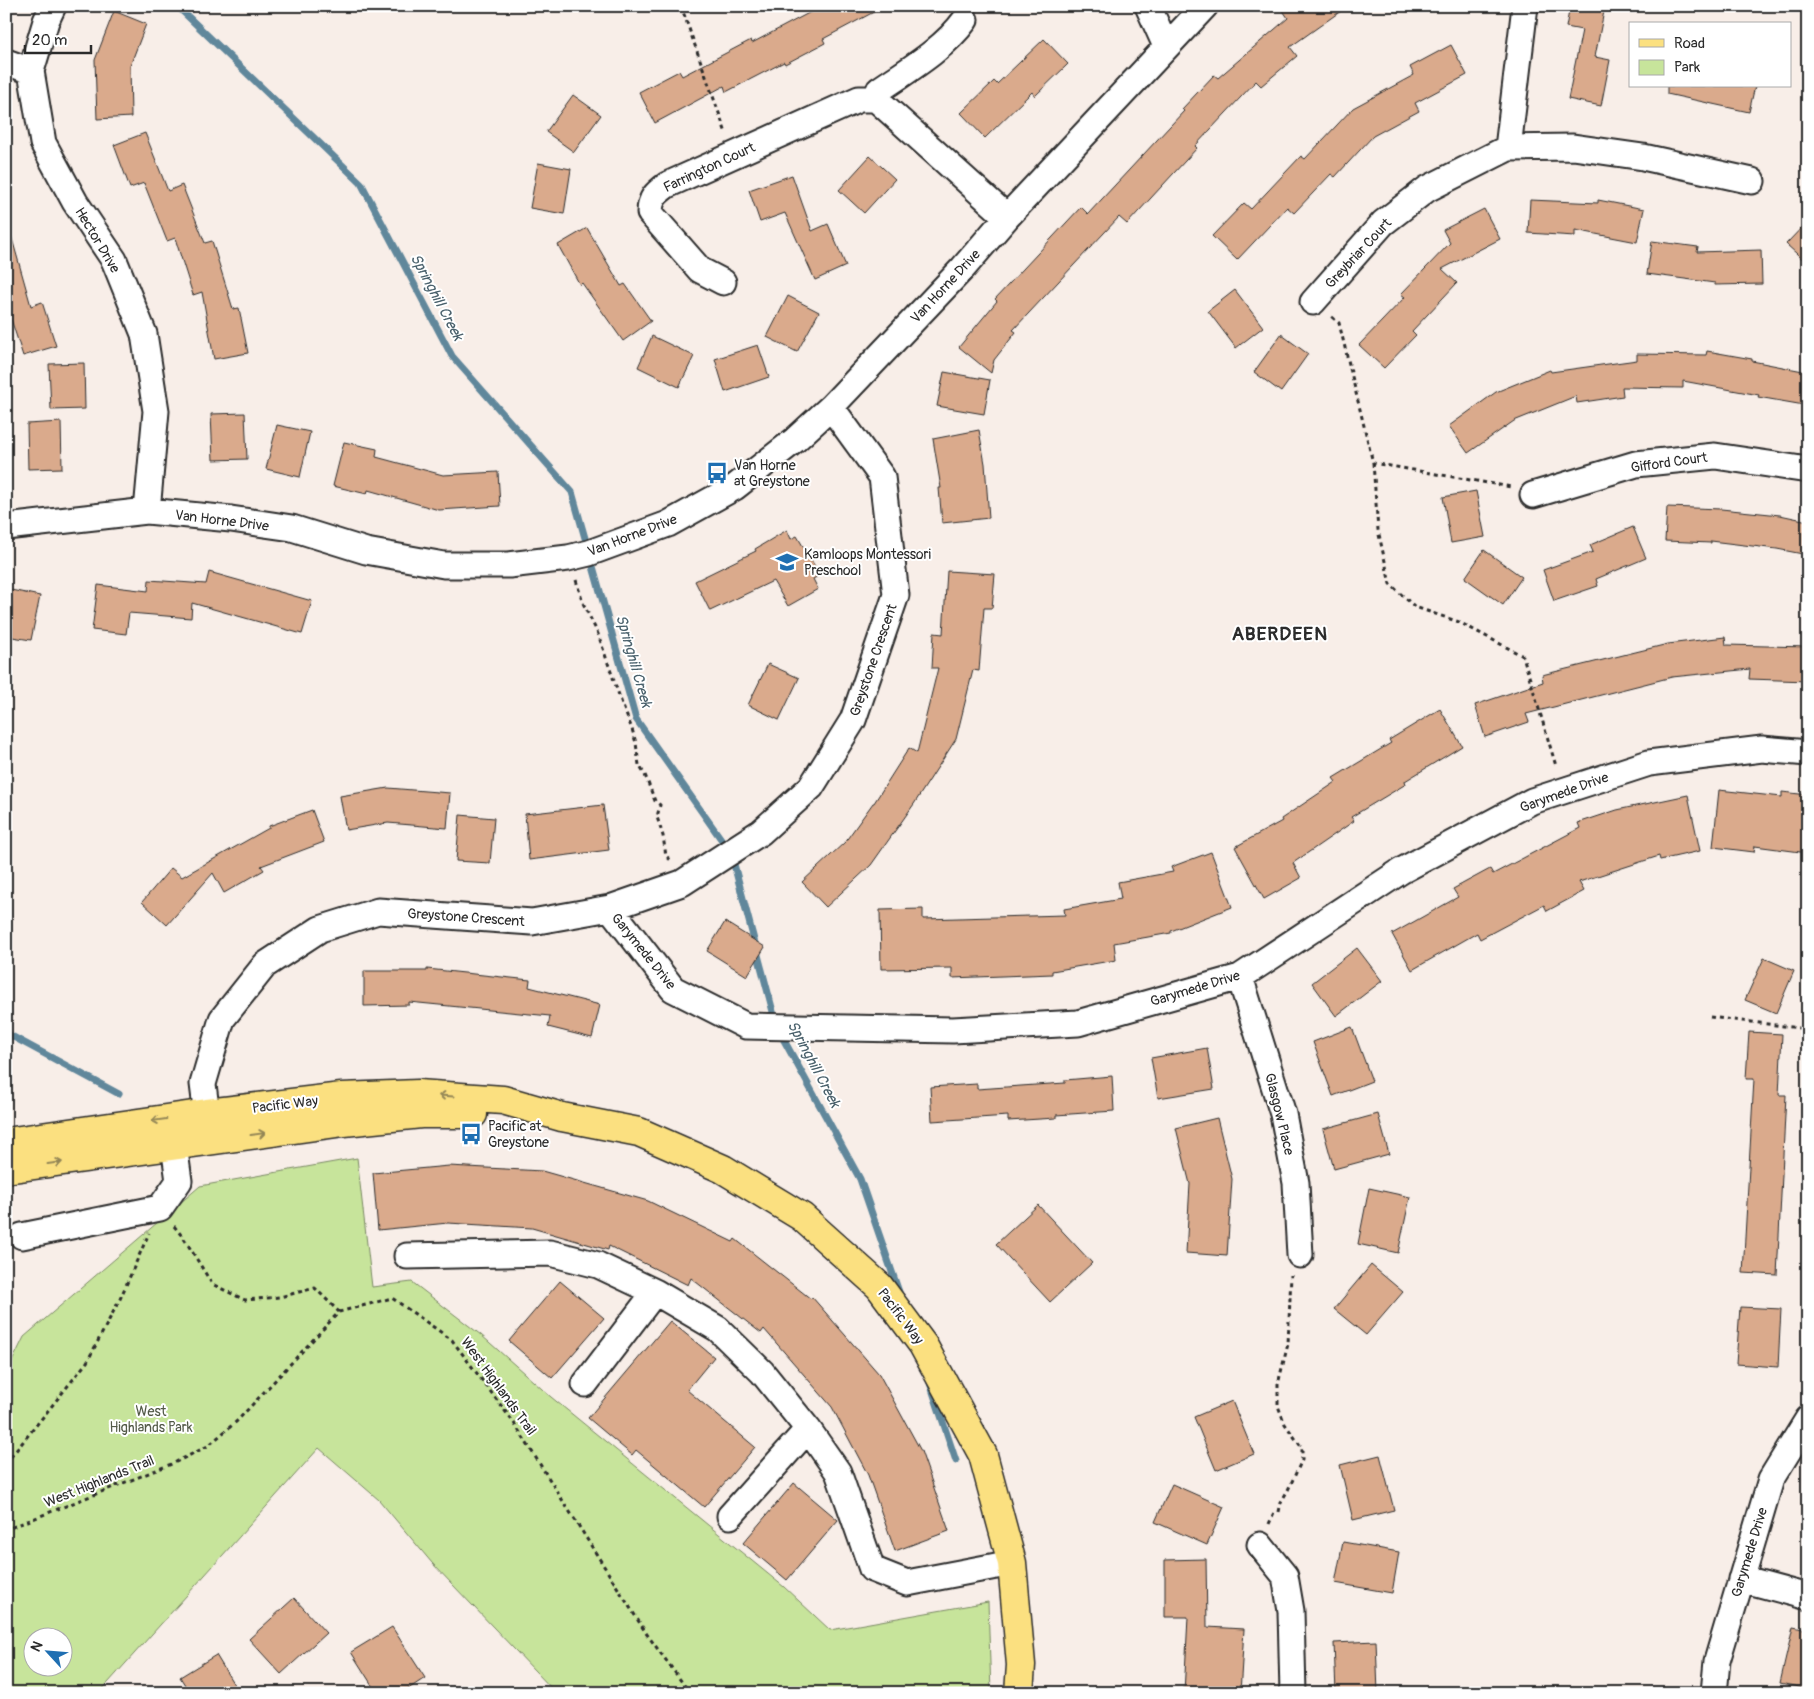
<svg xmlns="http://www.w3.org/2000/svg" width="1814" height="1699" viewBox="0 0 1814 1699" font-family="Pangolin,sans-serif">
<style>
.green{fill:#c7e49b;stroke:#798863;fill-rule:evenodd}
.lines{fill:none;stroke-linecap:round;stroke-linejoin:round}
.stream{stroke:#60879b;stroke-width:7}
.building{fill:#daaa8c;stroke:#2b2b2b}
.minor-casing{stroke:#2b2b2b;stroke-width:29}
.major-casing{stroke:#2b2b2b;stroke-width:31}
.path{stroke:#2b2b2b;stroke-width:3;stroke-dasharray:4 4;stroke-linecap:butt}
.minor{stroke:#fff;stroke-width:25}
.major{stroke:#fbe080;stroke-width:28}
.oneway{stroke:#938656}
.labels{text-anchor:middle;stroke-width:4;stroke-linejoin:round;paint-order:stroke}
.street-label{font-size:14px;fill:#2b2b2b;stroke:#fff}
.poi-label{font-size:14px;fill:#2b2b2b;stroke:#fff;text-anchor:start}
.park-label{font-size:14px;fill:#525947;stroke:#fff}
.water-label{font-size:15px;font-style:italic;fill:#4a616c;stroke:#fff}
.district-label{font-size:19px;font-weight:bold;letter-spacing:1px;fill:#2b2b2b;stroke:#fff}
</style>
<rect width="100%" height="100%" fill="#f8eee8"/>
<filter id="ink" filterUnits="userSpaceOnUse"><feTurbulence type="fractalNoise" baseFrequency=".02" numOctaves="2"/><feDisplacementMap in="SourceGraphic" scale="10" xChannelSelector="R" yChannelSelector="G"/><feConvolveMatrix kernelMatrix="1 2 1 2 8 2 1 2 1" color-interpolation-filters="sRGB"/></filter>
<g filter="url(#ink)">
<path class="green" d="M 357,1158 L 372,1287 L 412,1282 L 481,1335 L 551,1397 L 784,1587 L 830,1630 L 988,1602 L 991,1693 L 556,1693 L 432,1563 L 379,1500 L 319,1448 L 99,1693 L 6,1693 L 6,1374 L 24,1337 L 200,1186 ZM 32,1636 L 62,1636 L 62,1666 L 32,1666 Z"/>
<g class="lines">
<path class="stream" d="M 177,6 L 361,183 L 452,356 L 572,492 L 636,719 L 731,853 L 776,1023
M 6,1033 L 119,1094
M 780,1033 L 860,1179 L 900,1295
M 930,1383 L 956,1461"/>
</g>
<path class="building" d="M 822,6 L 885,6 L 823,39 L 825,43 L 785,64 L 784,62 L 726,92 L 724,86 L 655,123 L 639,92 L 679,71 L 682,76 L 751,40 L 752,43 Z
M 1280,6 L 1348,6 L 1290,47 L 1297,56 L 1261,86 L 1256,81 L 1195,146 L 1197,148 L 1127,224 L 1119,217 L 1013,330 L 1016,332 L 994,360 L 991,373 L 959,347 L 997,301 L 995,299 L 1081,207 L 1088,214 L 1184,111 L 1182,109 L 1214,75 L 1218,78 L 1288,18 Z
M 1570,6 L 1605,6 L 1595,57 L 1610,60 L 1601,106 L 1568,99 L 1582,30 L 1566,27 Z
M 114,11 L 146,24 L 130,66 L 131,117 L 97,119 L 95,60 Z
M 1044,39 L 1068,64 L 1035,96 L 1032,92 L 985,138 L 961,113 L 994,81 L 997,84 Z
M 1451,45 L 1467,75 L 1415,103 L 1419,111 L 1373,136 L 1335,177 L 1331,174 L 1294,213 L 1287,207 L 1237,260 L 1212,236 L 1244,203 L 1251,209 L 1301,156 L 1305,159 L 1353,108 L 1414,75 L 1410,67 Z
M 1667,86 L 1755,86 L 1749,112 L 1667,94 Z
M 573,95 L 601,115 L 574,152 L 546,132 Z
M 145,133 L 168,191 L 182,185 L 205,243 L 212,241 L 233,309 L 239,308 L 248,353 L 214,359 L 202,292 L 193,295 L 175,238 L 167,241 L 144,183 L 130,188 L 114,145 Z
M 870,156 L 895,179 L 864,213 L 839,190 Z
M 538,163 L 571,169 L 564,214 L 530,208 Z
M 792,175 L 812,231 L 828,224 L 846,266 L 815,280 L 785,213 L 760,222 L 749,190 Z
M 1530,200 L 1598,203 L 1598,200 L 1644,209 L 1637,242 L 1575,230 L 1575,236 L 1528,233 Z
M 1484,209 L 1500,239 L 1442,269 L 1457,283 L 1412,331 L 1416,335 L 1384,368 L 1359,345 L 1405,297 L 1401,294 L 1450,243 L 1443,230 Z
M 1808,221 L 1808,264 L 1786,244 Z
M 587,228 L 621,286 L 625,284 L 651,321 L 623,341 L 582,283 L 580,285 L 558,245 Z
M 11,235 L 31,306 L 42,302 L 56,346 L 23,356 L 6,304 L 6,236 Z
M 1652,241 L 1698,247 L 1697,252 L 1761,250 L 1762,284 L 1715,285 L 1715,283 L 1647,274 Z
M 1235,290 L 1263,327 L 1236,348 L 1208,311 Z
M 788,296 L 819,312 L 797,352 L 767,337 Z
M 1282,333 L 1282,335 L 1308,354 L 1281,392 L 1254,372 Z
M 652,336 L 694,356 L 679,387 L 638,367 Z
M 758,345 L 769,377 L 725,392 L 715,359 Z
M 1707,351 L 1752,359 L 1752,361 L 1808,372 L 1808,385 L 1804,405 L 1758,397 L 1759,395 L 1683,381 L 1683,388 L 1622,387 L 1623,396 L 1577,403 L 1576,396 L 1514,421 L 1468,453 L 1449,426 L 1496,392 L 1550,370 L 1551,372 L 1637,360 L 1637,354 L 1706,355 Z
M 84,363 L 85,409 L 51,410 L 49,364 Z
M 944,372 L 990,380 L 984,414 L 937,406 Z
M 245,413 L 247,459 L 213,460 L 211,414 Z
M 61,422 L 62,468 L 28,469 L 27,424 Z
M 277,425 L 310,432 L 300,477 L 266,469 Z
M 979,430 L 985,464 L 989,518 L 942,523 L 939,488 L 941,488 L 933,439 Z
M 344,442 L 377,449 L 376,457 L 443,475 L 498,472 L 500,506 L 439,510 L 368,490 L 367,494 L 333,486 Z
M 1476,491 L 1485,537 L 1451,543 L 1443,497 Z
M 1667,507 L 1721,509 L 1780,515 L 1808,521 L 1808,555 L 1777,549 L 1711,541 L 1711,543 L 1665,541 Z
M 1633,527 L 1646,558 L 1596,579 L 1598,586 L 1554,601 L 1543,570 L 1593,552 L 1590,545 Z
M 787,530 L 791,539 L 797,536 L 820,575 L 813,579 L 818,589 L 788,606 L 773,581 L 710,611 L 695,581 L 756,551 L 755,549 Z
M 1484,550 L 1522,577 L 1503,605 L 1465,578 Z
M 947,571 L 995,574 L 992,608 L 984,608 L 979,671 L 973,670 L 956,739 L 914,804 L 871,865 L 826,907 L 802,882 L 845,842 L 873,803 L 874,803 L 909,748 L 917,753 L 938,668 L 932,668 L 934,633 L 943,634 Z
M 209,572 L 312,601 L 302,634 L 192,603 L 191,618 L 129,613 L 126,634 L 92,630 L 98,585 L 148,591 L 149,580 L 206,584 Z
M 6,589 L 40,596 L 31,640 L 6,636 Z
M 1725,637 L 1726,645 L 1808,647 L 1808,681 L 1749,679 L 1750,669 L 1672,677 L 1526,714 L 1529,722 L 1485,737 L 1475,705 L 1543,682 L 1542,675 L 1668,644 Z
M 768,664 L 799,678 L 779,720 L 748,705 Z
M 1440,709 L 1462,746 L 1405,781 L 1406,784 L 1351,817 L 1354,821 L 1293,863 L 1301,878 L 1264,899 L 1235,847 L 1282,821 L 1281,819 L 1336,782 L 1333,778 L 1391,743 L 1389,740 Z
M 388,788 L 450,793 L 447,828 L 388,823 L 346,830 L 340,796 Z
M 1719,790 L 1782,797 L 1782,792 L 1808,795 L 1808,853 L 1755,846 L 1754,852 L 1713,847 Z
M 1688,795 L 1700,851 L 1660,860 L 1659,856 L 1579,882 L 1584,891 L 1547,911 L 1544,905 L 1480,939 L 1477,933 L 1412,970 L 1392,934 L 1458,897 L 1453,889 L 1490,869 L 1493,874 L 1580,828 L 1578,823 L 1617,810 Z
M 603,805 L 609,850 L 529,860 L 525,814 Z
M 312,810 L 324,842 L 261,866 L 264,870 L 224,893 L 213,873 L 167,925 L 142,902 L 171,868 L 182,877 L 269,828 L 269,826 Z
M 460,815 L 494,818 L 490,863 L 456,861 Z
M 1211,852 L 1232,907 L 1171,931 L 1171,933 L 1114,943 L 1116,960 L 1052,971 L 1052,974 L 952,978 L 952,968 L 881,969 L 880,910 L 923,909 L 923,919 L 1065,915 L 1064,909 L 1121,899 L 1118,882 L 1173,872 L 1171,867 Z
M 725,922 L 765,947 L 747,976 L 707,951 Z
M 1357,948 L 1382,981 L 1336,1016 L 1312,983 Z
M 1764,958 L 1794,971 L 1776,1013 L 1745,1000 Z
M 427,969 L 530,980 L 529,987 L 600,1005 L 592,1038 L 548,1027 L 550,1016 L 409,1002 L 409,1005 L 364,1006 L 364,971 L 427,971 Z
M 1352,1027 L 1372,1081 L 1333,1096 L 1313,1042 Z
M 1749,1032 L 1782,1034 L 1779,1095 L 1786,1095 L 1777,1275 L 1743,1273 L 1754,1079 L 1746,1079 Z
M 1207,1048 L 1214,1089 L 1158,1098 L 1151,1058 Z
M 1112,1076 L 1114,1111 L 1056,1115 L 1056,1118 L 1008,1121 L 1008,1116 L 932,1121 L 930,1087 L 977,1084 L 977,1089 L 1065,1083 L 1065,1080 Z
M 1378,1114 L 1389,1154 L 1334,1169 L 1323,1129 Z
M 1217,1118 L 1232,1179 L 1227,1256 L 1186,1253 L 1190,1184 L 1176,1128 Z
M 449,1166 L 542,1171 L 648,1201 L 733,1242 L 735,1239 L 811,1299 L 812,1297 L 879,1374 L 921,1451 L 949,1531 L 895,1551 L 868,1475 L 832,1407 L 764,1329 L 761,1333 L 691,1278 L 688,1285 L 609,1246 L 608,1250 L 532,1228 L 448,1223 L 378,1230 L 373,1173 Z
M 1369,1188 L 1410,1197 L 1398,1253 L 1358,1244 Z
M 1038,1205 L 1092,1263 L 1050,1302 L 996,1244 Z
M 1371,1265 L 1403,1292 L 1366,1335 L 1334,1309 Z
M 560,1281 L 604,1318 L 552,1378 L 509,1341 Z
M 1740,1307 L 1781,1309 L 1778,1367 L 1736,1364 Z
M 670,1321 L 714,1357 L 687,1390 L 755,1447 L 704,1507 L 636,1450 L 632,1455 L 588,1418 Z
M 1232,1401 L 1254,1454 L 1216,1470 L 1194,1417 Z
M 1380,1455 L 1394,1510 L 1353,1520 L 1340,1465 Z
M 794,1483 L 838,1520 L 787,1580 L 743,1543 Z
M 1172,1484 L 1224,1507 L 1207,1545 L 1155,1522 Z
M 1343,1542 L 1399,1552 L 1392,1593 L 1335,1583 Z
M 1206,1559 L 1207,1627 L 1244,1629 L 1240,1693 L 1184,1693 L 1188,1617 L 1165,1617 L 1165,1560 Z
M 294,1598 L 326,1633 L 281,1674 L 249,1639 Z
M 392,1627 L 425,1678 L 402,1693 L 377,1693 L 351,1652 Z
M 1793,1627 L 1808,1630 L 1808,1689 L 1780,1683 Z
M 1376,1641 L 1378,1693 L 1336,1693 L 1334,1643 Z
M 216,1655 L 239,1693 L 190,1693 L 180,1677 Z"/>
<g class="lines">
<g class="minor-casing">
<path id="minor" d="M 53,6 L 46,21 L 31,71 L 43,143 L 75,202 L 114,260 L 144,334 L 156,411 L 147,511
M 1148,6 L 1166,46
M 6,62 L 31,71
M 876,99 L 879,90 C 908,70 944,49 965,20
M 1508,148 L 1525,6
M 723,282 L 700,270 L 650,213 C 650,198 656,193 667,185 L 859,99 L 876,99 L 1007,217
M 1313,302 L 1383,223 L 1427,189 L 1508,148 L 1573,147 L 1643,157 L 1752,181
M 1533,495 L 1636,464 L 1715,456 L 1808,470
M 6,527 L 147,511 L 231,519 L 292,528 L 366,551 L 444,565 L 509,565 L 568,558 L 589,553 L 668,524 L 735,487 L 795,440 L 831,407 L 963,268 L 1007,217 L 1205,6
M 610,908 L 673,989 L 746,1026 L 953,1030 L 1078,1023 L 1240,977 L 1401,871 L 1532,801 L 1649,763 L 1762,749 L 1808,753
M 1240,977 L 1283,1114 L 1296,1183 L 1300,1255
M 209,1132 L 203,1084 L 222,1019 L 265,965 L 320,929 L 378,911 L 532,922 L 610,908 L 682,883 L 761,832 L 811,787 L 853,720 L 896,595 L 882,477 L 831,407
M 22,1236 L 160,1208 L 179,1181 L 174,1145
M 407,1256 L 550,1253 L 598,1265 L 655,1292
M 585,1384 L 655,1292 L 718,1329 L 762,1372 L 808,1429 L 838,1472 L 872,1569 L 907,1583 L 1012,1563
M 730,1516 L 808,1429
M 1260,1545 L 1285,1576 L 1291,1611 L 1293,1693
M 1741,1579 L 1808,1597
M 1714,1693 L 1717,1661 L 1771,1479 L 1808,1419"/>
</g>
<g class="major-casing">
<path id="major" d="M 6,1142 L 207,1113 L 342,1097 L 418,1094 L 503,1100 L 562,1117 L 639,1132 L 723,1169 L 802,1217 L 879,1286 L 923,1345 L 983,1455 L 1012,1563 L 1021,1665 L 1019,1693
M 6,1169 L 344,1122 L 421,1114 L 473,1114"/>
</g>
<path class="path" d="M 681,6 L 726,133
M 1332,317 L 1339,323 L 1373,463 L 1511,487
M 1373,463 L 1378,530 L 1390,584 L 1415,607 L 1459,622 L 1523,656 L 1556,766
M 576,580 L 583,603 L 598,634 L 622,704 L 632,729 L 636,743 L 639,765 L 645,775 L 655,801 L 660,805 L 657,817 L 663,836 L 666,856 L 673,862
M 1710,1017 L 1808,1029
M 174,1226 L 185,1240 L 212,1284 L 245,1300 L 280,1297 L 315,1288 L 339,1312
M 6,1463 L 87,1362 L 120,1299 L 149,1233
M 1279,1512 L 1281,1502 L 1288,1490 L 1302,1460 L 1302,1448 L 1285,1424 L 1278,1406 L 1278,1384 L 1288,1344 L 1291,1275
M 1269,1524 L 1275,1510
M 6,1533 L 10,1528 L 174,1463 L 208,1446 L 237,1421 L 339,1312 L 392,1298 L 452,1340 L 514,1423 L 646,1633 L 690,1693"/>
<use href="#minor" class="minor"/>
<use href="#major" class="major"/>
</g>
<defs><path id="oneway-shaft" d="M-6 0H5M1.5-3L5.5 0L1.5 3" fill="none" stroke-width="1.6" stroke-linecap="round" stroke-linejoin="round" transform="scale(1.25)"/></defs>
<g class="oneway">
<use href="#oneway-shaft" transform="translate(446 1096) rotate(-176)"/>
<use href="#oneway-shaft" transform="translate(159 1120) rotate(172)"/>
<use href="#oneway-shaft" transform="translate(258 1134) rotate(-8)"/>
<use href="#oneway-shaft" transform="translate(55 1163) rotate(-8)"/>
</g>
</g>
<defs>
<g id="bus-bare" transform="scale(1.725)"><path d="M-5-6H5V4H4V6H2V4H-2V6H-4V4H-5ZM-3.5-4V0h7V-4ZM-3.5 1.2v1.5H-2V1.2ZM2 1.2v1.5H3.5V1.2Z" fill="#1f6fb2" stroke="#fff" stroke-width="2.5" paint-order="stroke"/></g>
<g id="school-bare" transform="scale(1.725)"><path d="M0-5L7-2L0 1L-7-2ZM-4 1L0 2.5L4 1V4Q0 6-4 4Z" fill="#1f6fb2" stroke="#fff" stroke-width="2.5" paint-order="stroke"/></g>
</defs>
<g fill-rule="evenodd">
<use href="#bus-bare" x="717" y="473"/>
<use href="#school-bare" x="787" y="562"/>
<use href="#bus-bare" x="471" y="1134"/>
</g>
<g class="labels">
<g class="street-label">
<text transform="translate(709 167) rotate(-25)" y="5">Farrington Court</text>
<text transform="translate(98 240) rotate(59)" y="5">Hector Drive</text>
<text transform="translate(1358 253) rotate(-47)" y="5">Greybriar Court</text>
<text transform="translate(945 286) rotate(-47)" y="5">Van Horne Drive</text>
<text transform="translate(1669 462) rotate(-8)" y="5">Gifford Court</text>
<text transform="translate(222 520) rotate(7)" y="5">Van Horne Drive</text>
<text transform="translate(632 535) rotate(-21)" y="5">Van Horne Drive</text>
<text transform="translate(873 660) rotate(-71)" y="5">Greystone Crescent</text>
<text transform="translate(1564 792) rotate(-20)" y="5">Garymede Drive</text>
<text transform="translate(466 917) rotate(4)" y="5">Greystone Crescent</text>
<text transform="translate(644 951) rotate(51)" y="5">Garymede Drive</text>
<text transform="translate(1195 988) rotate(-17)" y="5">Garymede Drive</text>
<text transform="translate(285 1104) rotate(-7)" y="5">Pacific Way</text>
<text transform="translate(1280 1114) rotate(76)" y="5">Glasgow Place</text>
<text transform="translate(901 1316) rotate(53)" y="5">Pacific Way</text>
<text transform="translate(499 1386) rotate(54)" y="5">West Highlands Trail</text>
<text transform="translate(99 1481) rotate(-22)" y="5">West Highlands Trail</text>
<text transform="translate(1749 1552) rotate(-73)" y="5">Garymede Drive</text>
</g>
<g class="poi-label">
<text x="734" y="470">Van Horne<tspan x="734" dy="16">at Greystone</tspan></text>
<text x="804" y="559">Kamloops Montessori<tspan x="804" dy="16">Preschool</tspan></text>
<text x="488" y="1131">Pacific at<tspan x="488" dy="16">Greystone</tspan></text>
</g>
<g class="park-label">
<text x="151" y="1416">West<tspan x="151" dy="16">Highlands Park</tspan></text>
</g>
<g class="water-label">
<text transform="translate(437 297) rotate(62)" y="5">Springhill Creek</text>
<text transform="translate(634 661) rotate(74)" y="5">Springhill Creek</text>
<text transform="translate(814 1064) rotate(62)" y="5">Springhill Creek</text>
</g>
<g class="district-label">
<text x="1280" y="640">ABERDEEN</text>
</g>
</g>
<rect width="1814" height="1699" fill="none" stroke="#fff" stroke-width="25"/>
<rect x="12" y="12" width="1789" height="1674" fill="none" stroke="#2b2b2b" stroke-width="2" filter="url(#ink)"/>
<rect x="1629" y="22" width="162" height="65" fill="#ffffff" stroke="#aaaaaa"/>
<rect x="1639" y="39" width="25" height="8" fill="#fbe080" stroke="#aaaaaa"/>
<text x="1674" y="48" font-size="15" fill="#2b2b2b">Road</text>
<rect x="1639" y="60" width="25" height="15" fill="#c7e49b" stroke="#aaaaaa"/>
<text x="1674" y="72" font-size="15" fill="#2b2b2b">Park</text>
<g transform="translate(48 1652) rotate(296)"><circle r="24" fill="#ffffff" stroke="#aaaaaa"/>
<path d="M0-4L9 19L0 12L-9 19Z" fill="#1f6fb2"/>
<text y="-8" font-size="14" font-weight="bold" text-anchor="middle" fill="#2b2b2b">N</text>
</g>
<path d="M25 45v8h66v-8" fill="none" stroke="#2b2b2b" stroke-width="2.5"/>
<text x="32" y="45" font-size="15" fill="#2b2b2b" stroke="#ffffff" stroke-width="4" paint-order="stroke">20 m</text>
</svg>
